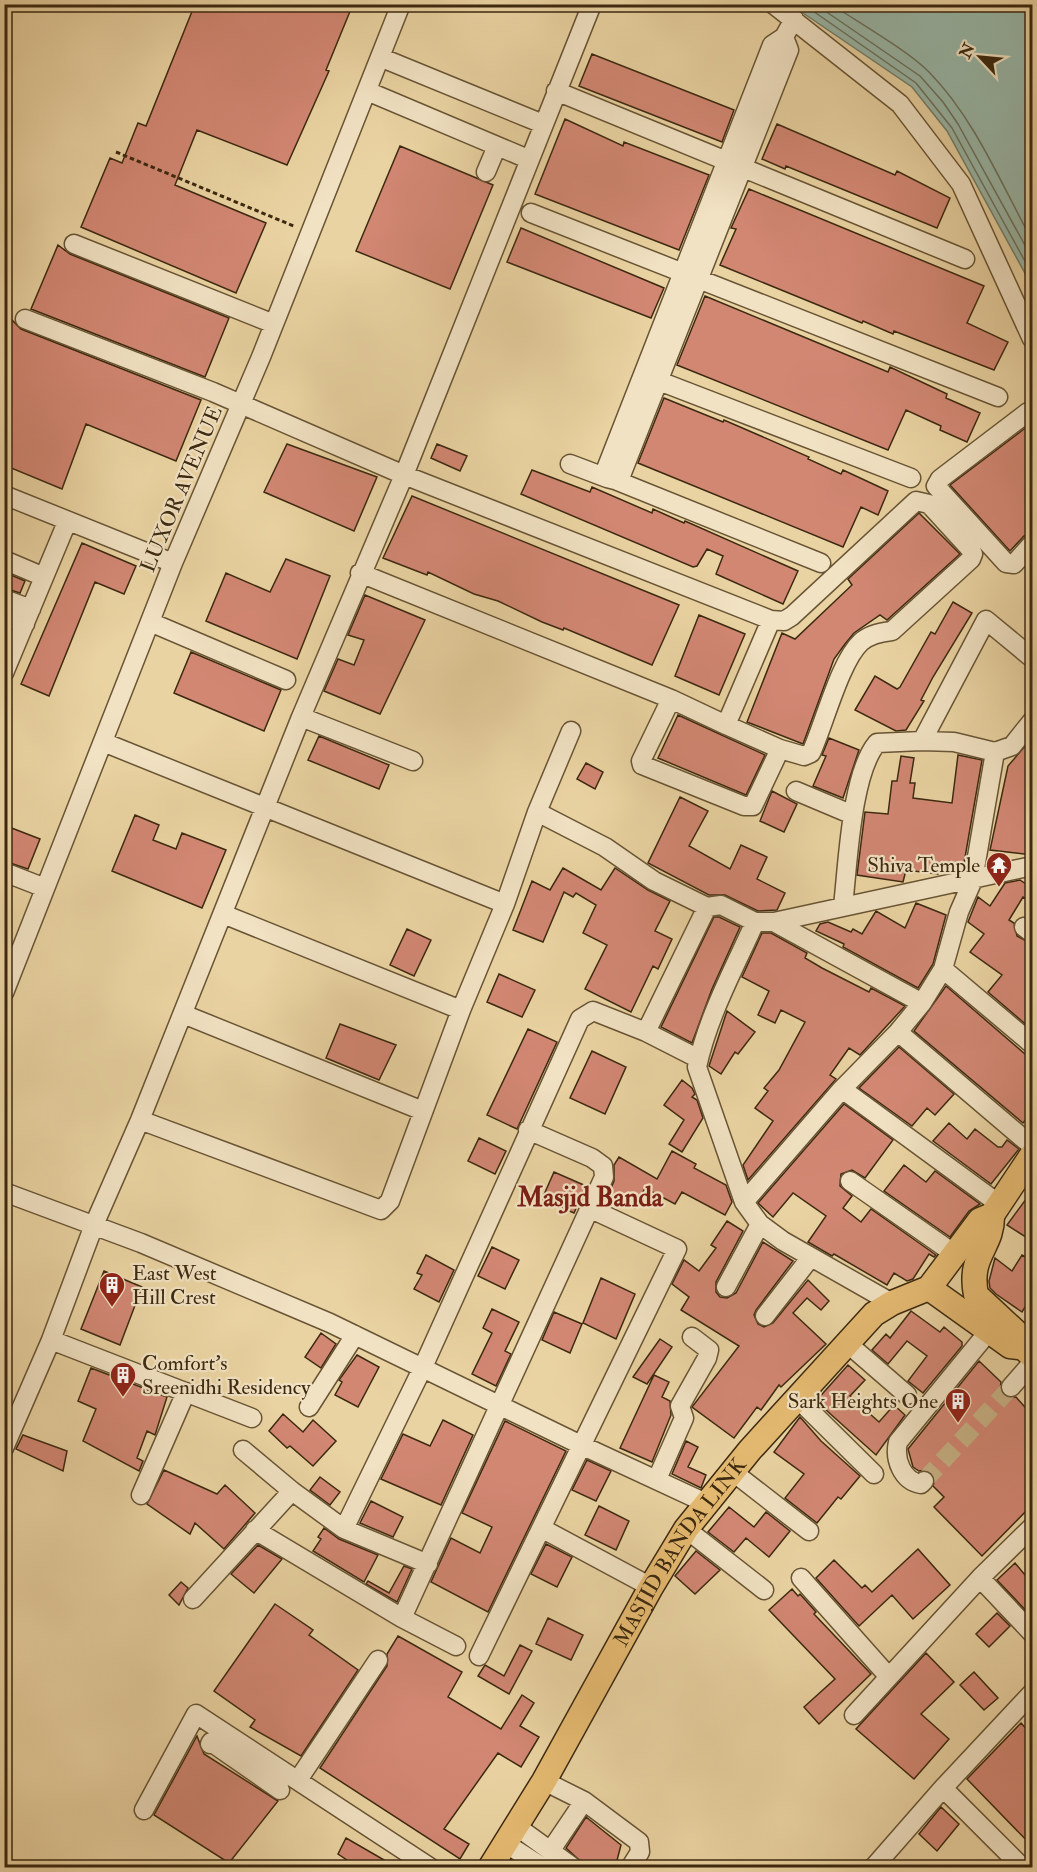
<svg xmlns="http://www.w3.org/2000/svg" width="1037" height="1872" viewBox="0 0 1037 1872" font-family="'IM FELL Double Pica',serif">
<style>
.water{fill:#98b7a8;stroke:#737e6b;stroke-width:1.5}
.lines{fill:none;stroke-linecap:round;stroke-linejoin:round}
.shore{stroke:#6a705c;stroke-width:1.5}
.building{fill:#d28773;stroke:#3c2910;stroke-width:1.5}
.minor-tunnel{stroke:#c7b185;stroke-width:18;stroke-dasharray:18 9;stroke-linecap:butt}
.minor-casing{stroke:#685434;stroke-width:21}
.major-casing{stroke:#3c2910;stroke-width:27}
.path{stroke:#3c2910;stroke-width:3;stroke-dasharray:4.5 3;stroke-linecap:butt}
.minor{stroke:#f1e2c3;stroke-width:18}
.major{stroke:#e5ba71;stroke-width:24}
.labels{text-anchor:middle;stroke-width:4.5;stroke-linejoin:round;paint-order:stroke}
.street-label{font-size:21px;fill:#3c2910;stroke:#f1e2c3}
.poi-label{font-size:21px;fill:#3c2910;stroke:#f1e2c3;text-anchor:end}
.district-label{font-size:27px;font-weight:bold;fill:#7a1f14;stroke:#f1e2c3}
</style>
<rect width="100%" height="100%" fill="#ead3a2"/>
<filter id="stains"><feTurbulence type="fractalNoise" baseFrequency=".00333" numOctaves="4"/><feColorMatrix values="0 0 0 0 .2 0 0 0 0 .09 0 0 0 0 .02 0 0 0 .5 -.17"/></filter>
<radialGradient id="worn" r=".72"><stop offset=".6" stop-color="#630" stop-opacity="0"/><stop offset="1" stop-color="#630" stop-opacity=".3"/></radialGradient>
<path class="water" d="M 795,5 L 1032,5 L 1032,286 L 947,131 L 912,87 L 803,13 Z"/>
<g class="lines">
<path class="shore" d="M 803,4 L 916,83 L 952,128 L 1032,274
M 815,4 L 920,76 L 943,102 L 958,124 L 1032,258
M 831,4 C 859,23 907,50 929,72 C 975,119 1001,184 1032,240"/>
</g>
<path class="building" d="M 195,4 L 353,4 L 326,70 L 329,71 L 287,165 L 197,130 L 175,185 L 266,223 L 236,293 L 81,227 L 110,158 L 122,163 L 138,123 L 146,126 Z
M 592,54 L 734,110 L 722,142 L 579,86 Z
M 565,119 L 623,146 L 624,142 L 709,175 L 679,250 L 535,194 Z
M 777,124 L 895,175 L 897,171 L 950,198 L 937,228 L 786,166 L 785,169 L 762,159 Z
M 400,146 L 493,185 L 450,289 L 356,251 Z
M 749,189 L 984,286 L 967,323 L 1008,342 L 994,370 L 894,331 L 893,334 L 863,321 L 862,323 L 720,265 L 736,229 L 731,228 Z
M 521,228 L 664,288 L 651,318 L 507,262 Z
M 58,245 L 70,254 L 229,318 L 205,377 L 31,309 Z
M 705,296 L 888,372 L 890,367 L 947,394 L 946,398 L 980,413 L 967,442 L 940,430 L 941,426 L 906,410 L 888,450 L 677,365 Z
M 11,319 L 21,329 L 201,400 L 176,461 L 86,424 L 62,489 L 4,465 L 4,335 Z
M 664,398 L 723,422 L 724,420 L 809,457 L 808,459 L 841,474 L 843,470 L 888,491 L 878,515 L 861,507 L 843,547 L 638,463 Z
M 1032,423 L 1032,533 L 1024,536 L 1010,551 L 950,485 Z
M 287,444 L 377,477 L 354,531 L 264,492 Z
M 437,444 L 467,456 L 460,471 L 431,458 Z
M 532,470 L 590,492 L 592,487 L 652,513 L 653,509 L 684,523 L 685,521 L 798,571 L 783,604 L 716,574 L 723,556 L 707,549 L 697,566 L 693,567 L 521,494 Z
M 412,496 L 679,605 L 652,665 L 564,628 L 563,630 L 542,622 L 498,601 L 474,594 L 428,572 L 427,575 L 383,558 Z
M 919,513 L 960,554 L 887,620 L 880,615 L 854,633 L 845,644 L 834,659 L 803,744 L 747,722 L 782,633 L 795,639 L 852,585 L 848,579 Z
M 82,543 L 136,566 L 124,594 L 95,582 L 49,696 L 21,684 Z
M 286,559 L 330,576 L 297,659 L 206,621 L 226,573 L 270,592 Z
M 4,572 L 25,581 L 20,593 L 4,588 Z
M 365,595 L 425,620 L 380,714 L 324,691 L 338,659 L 354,665 L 364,640 L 348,635 Z
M 953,602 L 972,613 L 933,677 L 921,700 L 924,701 L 906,730 L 896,731 L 855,710 L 875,676 L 897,689 L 900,687 L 931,632 L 935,634 Z
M 699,615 L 745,634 L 719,695 L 675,676 Z
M 191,652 L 281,690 L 264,731 L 174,693 Z
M 678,715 L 765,755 L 746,795 L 658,758 Z
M 319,736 L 389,765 L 379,789 L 308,760 Z
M 829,738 L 859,750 L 843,798 L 813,786 L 826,756 L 822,755 Z
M 1032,738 L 1032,855 L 990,850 L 1008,766 Z
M 958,755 L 982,760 L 963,869 L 939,866 L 938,874 L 906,870 L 903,882 L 857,875 L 865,812 L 888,814 L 892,781 L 897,781 L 901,756 L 914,758 L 910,783 L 915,783 L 913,798 L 952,803 Z
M 586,763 L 603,772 L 595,789 L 577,779 Z
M 772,791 L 797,804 L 784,832 L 760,821 Z
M 680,797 L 708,811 L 689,846 L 730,869 L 741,845 L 767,857 L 757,879 L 785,893 L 777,910 L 758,911 L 725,895 L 709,895 L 648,863 Z
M 135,815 L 159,825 L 153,840 L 176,849 L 182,833 L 226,850 L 202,908 L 112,871 Z
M 9,827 L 40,839 L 28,869 L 4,861 L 4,840 Z
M 563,868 L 601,890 L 615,868 L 648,890 L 670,901 L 655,931 L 672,939 L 658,969 L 653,966 L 631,1012 L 585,989 L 607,945 L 583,933 L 596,905 L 576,893 L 573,897 L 564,892 L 543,942 L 513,930 L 532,881 L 550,890 Z
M 1020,880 L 1032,888 L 1032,902 L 1023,897 L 1009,920 L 1014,923 L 1017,936 L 1032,944 L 1030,1028 L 988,992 L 1002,975 L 970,952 L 984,934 L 968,922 L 978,897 L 990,906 L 1005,883 Z
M 916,903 L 946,915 L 933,964 L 918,988 L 843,947 L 844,944 L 816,931 L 820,924 L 828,922 L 851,932 L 853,929 L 862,934 L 876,911 L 905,928 Z
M 714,917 L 719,917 L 740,927 L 712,989 L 692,1043 L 661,1027 Z
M 407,929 L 431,940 L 414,976 L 390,965 Z
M 762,933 L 771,933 L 807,953 L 805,958 L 822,968 L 869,992 L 871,988 L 905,1006 L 860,1055 L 849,1048 L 830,1075 L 836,1079 L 748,1180 L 743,1165 L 773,1121 L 755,1108 L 768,1091 L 764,1088 L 779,1070 L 805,1022 L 781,1010 L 775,1023 L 758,1015 L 769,991 L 742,977 Z
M 499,974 L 535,990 L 522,1017 L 487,1002 Z
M 946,986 L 1032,1060 L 1032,1112 L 1023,1123 L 914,1031 Z
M 727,1011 L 755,1032 L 738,1054 L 735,1052 L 721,1074 L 709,1066 Z
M 340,1024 L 396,1045 L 379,1080 L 326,1058 Z
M 528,1029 L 557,1042 L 517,1129 L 487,1115 Z
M 899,1047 L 954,1094 L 935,1115 L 927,1108 L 912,1126 L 859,1088 Z
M 592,1051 L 626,1067 L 605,1114 L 570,1098 Z
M 682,1080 L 692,1088 L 695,1094 L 692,1097 L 697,1100 L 703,1118 L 682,1152 L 669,1144 L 684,1120 L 664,1105 Z
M 844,1104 L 893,1140 L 865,1178 L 852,1170 L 841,1174 L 840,1186 L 852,1196 L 843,1208 L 861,1222 L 871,1209 L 936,1255 L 934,1257 L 929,1254 L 913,1279 L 907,1281 L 894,1273 L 887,1285 L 834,1254 L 832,1256 L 808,1242 L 826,1216 L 793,1193 L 773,1217 L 758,1203 Z
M 949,1123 L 967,1139 L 975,1129 L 998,1147 L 1002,1147 L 1007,1140 L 1019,1149 L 991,1184 L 933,1141 Z
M 479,1138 L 506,1151 L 495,1174 L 468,1161 Z
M 672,1151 L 696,1164 L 694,1168 L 726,1185 L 732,1202 L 725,1215 L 682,1192 L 675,1204 L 645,1188 L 635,1208 L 608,1195 L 614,1181 L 614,1165 L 619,1157 L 657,1179 Z
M 904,1165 L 926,1182 L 935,1171 L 980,1204 L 969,1211 L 950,1237 L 884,1191 Z
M 554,1172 L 586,1186 L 574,1213 L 542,1199 Z
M 1032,1191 L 1032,1241 L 1007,1225 Z
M 727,1221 L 743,1231 L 716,1282 L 716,1292 L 720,1297 L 727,1298 L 736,1293 L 763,1242 L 793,1261 L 756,1310 L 754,1315 L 758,1324 L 764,1327 L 773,1323 L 808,1280 L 829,1301 L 821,1310 L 807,1298 L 793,1313 L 826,1344 L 781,1387 L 779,1385 L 761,1410 L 757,1407 L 734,1438 L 692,1407 L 739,1346 L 681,1310 L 689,1297 L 672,1284 L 684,1260 L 699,1271 L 716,1248 L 711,1245 Z
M 492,1247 L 519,1260 L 505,1289 L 478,1276 Z
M 426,1255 L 454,1270 L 439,1302 L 414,1289 L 422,1275 L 417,1273 Z
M 1022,1255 L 1032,1261 L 1032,1296 L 1022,1312 L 996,1294 L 990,1288 L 989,1281 L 995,1258 L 1012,1271 Z
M 104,1271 L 142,1287 L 120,1345 L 81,1329 Z
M 601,1278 L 635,1294 L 616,1339 L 583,1323 Z
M 492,1309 L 519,1322 L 505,1351 L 511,1354 L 496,1386 L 472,1374 L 492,1333 L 483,1328 Z
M 911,1311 L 940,1332 L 944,1327 L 962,1342 L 962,1346 L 923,1393 L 908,1381 L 927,1356 L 907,1341 L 888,1364 L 872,1350 L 886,1334 L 890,1338 Z
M 554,1312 L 582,1324 L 570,1353 L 542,1340 Z
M 321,1333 L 336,1344 L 321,1368 L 305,1357 Z
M 660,1339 L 672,1347 L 647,1384 L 633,1377 Z
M 357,1355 L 379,1367 L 358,1407 L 335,1395 L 342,1382 L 339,1380 Z
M 979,1361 L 1001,1382 L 1000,1390 L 1003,1395 L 1009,1398 L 1016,1397 L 1032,1415 L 1032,1505 L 982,1556 L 934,1507 L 944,1497 L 933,1486 L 935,1479 L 931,1473 L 926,1470 L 919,1471 L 913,1467 L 908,1449 Z
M 848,1365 L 865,1380 L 850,1396 L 879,1422 L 894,1405 L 905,1415 L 876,1455 L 816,1401 Z
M 91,1368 L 167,1397 L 155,1435 L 147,1431 L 137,1458 L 143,1461 L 139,1471 L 83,1441 L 96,1409 L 78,1401 Z
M 654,1375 L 669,1382 L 662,1397 L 670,1401 L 671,1415 L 652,1462 L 620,1448 Z
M 283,1414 L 303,1432 L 313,1420 L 336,1441 L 313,1466 L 290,1446 L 287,1448 L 269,1431 Z
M 800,1417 L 821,1441 L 860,1476 L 841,1499 L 838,1497 L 817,1523 L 785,1498 L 804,1474 L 774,1452 Z
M 443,1420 L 473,1435 L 441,1505 L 381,1479 L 403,1434 L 430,1446 Z
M 505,1421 L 566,1451 L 488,1612 L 431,1582 L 451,1538 L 480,1553 L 492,1527 L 462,1513 Z
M 23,1435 L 67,1451 L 63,1471 L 16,1449 Z
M 686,1441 L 698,1447 L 688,1467 L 706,1475 L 701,1488 L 672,1474 Z
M 587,1460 L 611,1471 L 596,1501 L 572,1490 Z
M 164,1470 L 217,1494 L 225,1485 L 255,1513 L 224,1549 L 195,1523 L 190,1534 L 147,1504 Z
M 320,1477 L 340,1492 L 330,1505 L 310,1490 Z
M 371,1501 L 403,1517 L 393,1537 L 360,1523 Z
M 599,1506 L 629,1521 L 616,1550 L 585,1535 Z
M 729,1507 L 754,1527 L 766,1512 L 790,1531 L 769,1557 L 746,1538 L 734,1552 L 708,1532 Z
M 324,1528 L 339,1539 L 378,1555 L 364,1582 L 313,1551 L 321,1539 L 318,1537 Z
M 546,1544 L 572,1557 L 557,1587 L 531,1574 Z
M 258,1545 L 282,1559 L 254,1593 L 231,1574 Z
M 918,1549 L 950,1585 L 913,1619 L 892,1595 L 859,1626 L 816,1578 L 834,1560 L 862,1588 L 865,1585 L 872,1592 Z
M 696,1551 L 720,1570 L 695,1594 L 675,1576 Z
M 1015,1563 L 1025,1575 L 1032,1568 L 1032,1617 L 997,1580 Z
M 404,1566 L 412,1569 L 397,1602 L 366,1584 L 368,1581 L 389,1593 Z
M 181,1582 L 188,1588 L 179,1605 L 169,1595 Z
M 792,1589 L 798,1596 L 800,1594 L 816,1612 L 814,1614 L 871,1674 L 819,1724 L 804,1707 L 835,1679 L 769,1610 Z
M 275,1604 L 313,1630 L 309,1635 L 358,1670 L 301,1756 L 250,1727 L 255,1720 L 214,1691 Z
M 997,1613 L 1010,1626 L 989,1647 L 976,1634 Z
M 548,1618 L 583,1635 L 571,1660 L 536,1644 Z
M 398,1636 L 462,1672 L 448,1697 L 501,1729 L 522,1695 L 534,1703 L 520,1726 L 539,1737 L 521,1767 L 498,1753 L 444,1829 L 469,1844 L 460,1859 L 320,1768 L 387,1666 L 387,1654 Z
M 520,1645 L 532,1651 L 509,1694 L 478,1676 L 485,1665 L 504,1676 Z
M 926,1653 L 954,1682 L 921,1714 L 949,1739 L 914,1779 L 856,1729 Z
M 974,1672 L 998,1698 L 984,1710 L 960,1685 Z
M 1021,1723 L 1032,1735 L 1032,1846 L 967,1779 Z
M 197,1736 L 204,1754 L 278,1801 L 229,1863 L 154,1815 Z
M 941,1807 L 959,1824 L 937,1851 L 919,1834 Z
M 586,1817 L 621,1845 L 615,1868 L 588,1868 L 566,1848 Z
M 346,1838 L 398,1868 L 359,1868 L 338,1854 Z"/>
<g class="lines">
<path class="minor-tunnel" d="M 924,1481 L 1011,1387"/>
<g class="minor-casing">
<path id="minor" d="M 773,4 L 900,104 L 961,184 L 1032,339
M 784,37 L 789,50 L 622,473 L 615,480 L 607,478 L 606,469 L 772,45 L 784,37 L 794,19
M 382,58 L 543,124
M 367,91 L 528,159
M 556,91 L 965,259
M 486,172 L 497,146
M 531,213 L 998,397
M 74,244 L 274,324
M 25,319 L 213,392 L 404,475 L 771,620 L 784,621 L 792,616 L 916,501 L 929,504 L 971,550 L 973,554 L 971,559 L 892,631 C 882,632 870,634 861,642 C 840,661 824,725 811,753 L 804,756 L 780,749 L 753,806 L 744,806 L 642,765 L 641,761 L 671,699
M 659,381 L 911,478
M 1032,412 L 1028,412 L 940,479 L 936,486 L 1006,563 L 1014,564 L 1032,544
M 570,464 L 607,478
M 615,480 L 821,563
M 4,495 L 173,563
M 4,560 L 44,577
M 360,573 L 671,699 L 726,725 L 771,620
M 4,599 L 31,609
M 4,616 L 25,624
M 150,622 L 286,680
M 1032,658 L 986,620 L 922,741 L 954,742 L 995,752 L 1012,746 L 1032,721
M 4,673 L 67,522
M 301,717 L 413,761
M 726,725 L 780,749
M 103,742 L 505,904
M 796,791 L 853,815
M 537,812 L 605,847 L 654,881 L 707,907 L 721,905 L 755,922 L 774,922 L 1032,866
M 4,872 L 45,888
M 843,906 C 848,864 851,774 877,743 L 922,741
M 223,914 L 461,1010
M 755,922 C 734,969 708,1016 697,1067 L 744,1202 L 760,1224 L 783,1241 L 892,1303
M 774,922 L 922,1003
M 1024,927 L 1032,933
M 943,969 L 1032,1044
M 4,993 L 173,563 L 261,357 L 401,4
M 183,1014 L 423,1111
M 646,1032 L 699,1059
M 898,1032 L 1032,1146
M 842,1089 L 999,1204
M 140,1120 L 381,1210 L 390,1201 L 461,1010 L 505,904 L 537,812 L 571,731
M 850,1181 L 956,1255
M 4,1192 L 141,1243 L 330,1323 L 583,1446 L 708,1504
M 744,1202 L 842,1089 L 898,1032 L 922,1003 L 943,969 L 959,912 L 973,880 L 995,752
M 726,1287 L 760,1224
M 765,1316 L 811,1257
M 51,1340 L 252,1418
M 847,1343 L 907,1395
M 1011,1387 L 1032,1363
M 799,1400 L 874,1474
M 309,1407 L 355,1335
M 4,1448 L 51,1340 L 94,1225 L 140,1120 L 301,717 L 404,475 L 592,4
M 243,1450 L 292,1491 L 344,1529 L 428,1564
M 733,1472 L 809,1531
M 657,1479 L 684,1418 L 680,1406 L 707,1358 L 709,1350 L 692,1337
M 924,1481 L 921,1484 C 902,1481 894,1459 898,1442 L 989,1331
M 141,1495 L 186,1392
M 344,1529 L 423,1367 L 580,1019 L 593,1011 L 646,1032 L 707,907
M 543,1529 L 651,1587
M 686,1529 L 764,1590
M 255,1530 L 402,1618 L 456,1646
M 801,1578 L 889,1677
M 980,1578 L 1032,1633
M 193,1599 L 292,1491
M 402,1618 L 604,1177 L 603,1166 L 592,1158 L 528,1130
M 479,1656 L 677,1249 L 589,1208
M 854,1715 L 980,1578 L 1032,1527
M 210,1744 L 211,1742 L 280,1790
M 298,1780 L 378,1660
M 544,1781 L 584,1801 L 639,1842 L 640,1852 L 630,1868
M 943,1788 L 1023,1868
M 144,1810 L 196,1714 L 431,1868
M 516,1826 L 574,1868
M 505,1843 L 544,1868
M 551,1850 L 584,1801
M 873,1868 L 943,1788 L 1032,1693"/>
</g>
<g class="major-casing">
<g id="major">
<path d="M 992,1215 C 993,1248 968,1254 976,1295 L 1019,1335 L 1024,1348 L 1032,1356"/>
<path d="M 929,1288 L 1010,1346 L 1019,1347"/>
<path id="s1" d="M 490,1868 L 544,1781 L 651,1587 L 686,1529 L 750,1450 L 874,1314 L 892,1303 L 929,1288 L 980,1220 L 992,1215 L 1032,1155"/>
</g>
</g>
<path class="path" d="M 116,152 L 296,227"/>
<use href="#minor" class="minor"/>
<use href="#major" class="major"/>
</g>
<defs>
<g id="temple-pin" transform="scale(1.35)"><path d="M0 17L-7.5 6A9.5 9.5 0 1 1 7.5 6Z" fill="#8f2418" stroke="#f1e2c3"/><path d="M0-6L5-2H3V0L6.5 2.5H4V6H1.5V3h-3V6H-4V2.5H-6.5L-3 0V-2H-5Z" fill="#fff"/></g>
<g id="building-pin" transform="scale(1.35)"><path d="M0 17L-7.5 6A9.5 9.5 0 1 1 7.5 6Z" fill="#8f2418" stroke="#f1e2c3"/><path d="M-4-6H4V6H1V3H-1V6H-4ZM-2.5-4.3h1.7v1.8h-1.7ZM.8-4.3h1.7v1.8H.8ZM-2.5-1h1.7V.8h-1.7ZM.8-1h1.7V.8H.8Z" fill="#fff"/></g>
</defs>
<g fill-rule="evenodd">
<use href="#temple-pin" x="999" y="865"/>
<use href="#building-pin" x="112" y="1285"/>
<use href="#building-pin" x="123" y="1375"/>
<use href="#building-pin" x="958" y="1401"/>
</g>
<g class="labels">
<g class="street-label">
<text transform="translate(181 489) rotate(-67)" y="7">LUXOR AVENUE</text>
<text dy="7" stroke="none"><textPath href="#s1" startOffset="369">MASJID BANDA LINK</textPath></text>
</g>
<g class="poi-label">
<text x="980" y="872">Shiva Temple</text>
<text x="132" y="1280" text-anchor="start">East West<tspan x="132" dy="24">Hill Crest</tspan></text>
<text x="142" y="1370" text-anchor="start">Comfort's<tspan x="142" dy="24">Sreenidhi Residency</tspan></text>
<text x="938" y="1408">Sark Heights One</text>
</g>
<g class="district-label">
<text x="590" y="1206">Masjid Banda</text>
</g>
</g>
<rect width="1037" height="1872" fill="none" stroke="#ead3a2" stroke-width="24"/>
<rect x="6" y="6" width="1025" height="1860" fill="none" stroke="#3c2910" stroke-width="3"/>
<rect x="12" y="12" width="1013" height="1848" fill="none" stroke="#3c2910" stroke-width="1.5"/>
<g transform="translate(980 57) rotate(296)" stroke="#f1e2c3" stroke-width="4.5" paint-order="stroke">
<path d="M0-4.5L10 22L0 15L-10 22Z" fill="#3c2910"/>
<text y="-9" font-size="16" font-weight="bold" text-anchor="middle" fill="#3c2910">N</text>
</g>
<rect width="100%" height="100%" filter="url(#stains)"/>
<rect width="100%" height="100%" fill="url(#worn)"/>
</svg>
